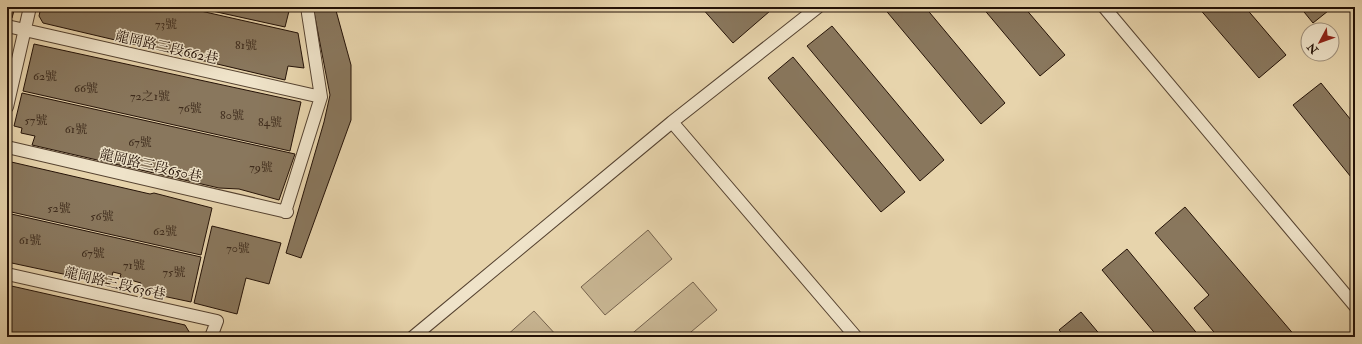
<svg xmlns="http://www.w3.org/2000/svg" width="1362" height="344" viewBox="0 0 1362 344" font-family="'IM FELL Double Pica','Noto Serif TC',serif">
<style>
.green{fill:#c6b390;stroke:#75624c}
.building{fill:#89775d;stroke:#241207}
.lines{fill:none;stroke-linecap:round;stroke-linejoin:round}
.lane-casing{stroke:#554230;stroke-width:14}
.lane{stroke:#efe3c9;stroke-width:12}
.labels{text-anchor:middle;stroke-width:3;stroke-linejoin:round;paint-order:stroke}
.number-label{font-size:12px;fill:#3d2b1c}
.street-label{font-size:14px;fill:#241207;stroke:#efe3c9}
</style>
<rect width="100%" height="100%" fill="#e7d4ac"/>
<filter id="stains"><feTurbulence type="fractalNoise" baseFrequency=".005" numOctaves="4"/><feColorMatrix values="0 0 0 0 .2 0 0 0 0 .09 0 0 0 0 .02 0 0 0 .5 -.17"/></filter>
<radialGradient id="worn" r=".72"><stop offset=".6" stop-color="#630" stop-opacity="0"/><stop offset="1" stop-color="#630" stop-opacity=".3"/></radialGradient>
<path class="green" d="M 648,230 L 672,259 L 605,315 L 581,287 Z
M 693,282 L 717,310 L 685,337 L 628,337 Z
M 534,311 L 558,337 L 505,337 Z"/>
<path class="building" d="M 7,7 L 15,7 L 12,18 L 7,17 Z
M 41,7 L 183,7 L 298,33 L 304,68 L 288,66 L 285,80 L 43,23 L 39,16 Z
M 194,7 L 290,7 L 285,27 Z
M 313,7 L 335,7 L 351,65 L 351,120 L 301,258 L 286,253 L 324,122 L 330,95 Z
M 701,7 L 767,7 L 770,11 L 733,43 Z
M 883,7 L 925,7 L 1005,103 L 981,124 Z
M 982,7 L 1024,7 L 1065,55 L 1040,76 Z
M 1198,7 L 1245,7 L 1286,55 L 1259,78 Z
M 1300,7 L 1333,7 L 1313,23 Z
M 832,26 L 944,160 L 920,181 L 807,46 Z
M 34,44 L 301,102 L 290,151 L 23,91 Z
M 793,57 L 905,192 L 881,212 L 768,78 Z
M 1321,83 L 1355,125 L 1355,182 L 1293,105 Z
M 22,93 L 295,154 L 279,200 L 239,189 L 219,188 L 32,145 L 35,136 L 21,133 L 22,128 L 14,126 Z
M 7,161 L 150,194 L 154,193 L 212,208 L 201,255 L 7,211 Z
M 1185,207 L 1296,337 L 1218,337 L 1194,308 L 1209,295 L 1155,233 Z
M 7,213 L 201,257 L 191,302 L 139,291 L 141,283 L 120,277 L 121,274 L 113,272 L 110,284 L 7,262 Z
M 212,226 L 281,243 L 269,284 L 246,278 L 237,314 L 194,303 Z
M 1127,249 L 1200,337 L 1158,337 L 1102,270 Z
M 7,285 L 185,325 L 191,335 L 190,337 L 15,337 L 7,335 Z
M 1081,312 L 1102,337 L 1065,337 L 1059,330 Z"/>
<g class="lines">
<g class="lane-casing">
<path id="lane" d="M 1104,7 L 1355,306
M 7,26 L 321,97
M 7,107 L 30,7
M 672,122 L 856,337
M 7,147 L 287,212
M 285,212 L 321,97 L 307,7
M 7,274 L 217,321 L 211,337
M 413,337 L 672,122 L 818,7"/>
</g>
<use href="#lane" class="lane"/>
</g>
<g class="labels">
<g class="number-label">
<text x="166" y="28">73號</text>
<text x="246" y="49">81號</text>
<text x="45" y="80">62號</text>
<text x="86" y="92">66號</text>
<text x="150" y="100">72之1號</text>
<text x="190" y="112">76號</text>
<text x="232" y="119">80號</text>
<text x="36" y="124">57號</text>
<text x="270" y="126">84號</text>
<text x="76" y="133">61號</text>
<text x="140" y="146">67號</text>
<text x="261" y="171">79號</text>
<text x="59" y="212">52號</text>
<text x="102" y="220">56號</text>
<text x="165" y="235">62號</text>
<text x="30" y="244">61號</text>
<text x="238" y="252">70號</text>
<text x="93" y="257">67號</text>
<text x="134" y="269">71號</text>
<text x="174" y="276">75號</text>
</g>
<g class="street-label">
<text transform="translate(167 47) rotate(13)" y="5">龍岡路三段662巷</text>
<text transform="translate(151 165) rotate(13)" y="5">龍岡路三段650巷</text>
<text transform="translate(115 283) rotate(13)" y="5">龍岡路三段636巷</text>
</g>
</g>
<rect width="1362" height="344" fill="none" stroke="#e7d4ac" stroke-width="24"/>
<rect x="8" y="8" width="1346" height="328" fill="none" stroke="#241207" stroke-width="2"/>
<rect x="12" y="12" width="1338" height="320" fill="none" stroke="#241207"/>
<g transform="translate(1320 42) rotate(229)"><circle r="19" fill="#efe3c9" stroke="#9e8f7b"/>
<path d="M0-3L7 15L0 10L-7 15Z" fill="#8f2418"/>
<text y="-6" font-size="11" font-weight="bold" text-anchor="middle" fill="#241207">N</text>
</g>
<rect width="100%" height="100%" filter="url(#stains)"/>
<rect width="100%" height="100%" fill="url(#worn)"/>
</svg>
